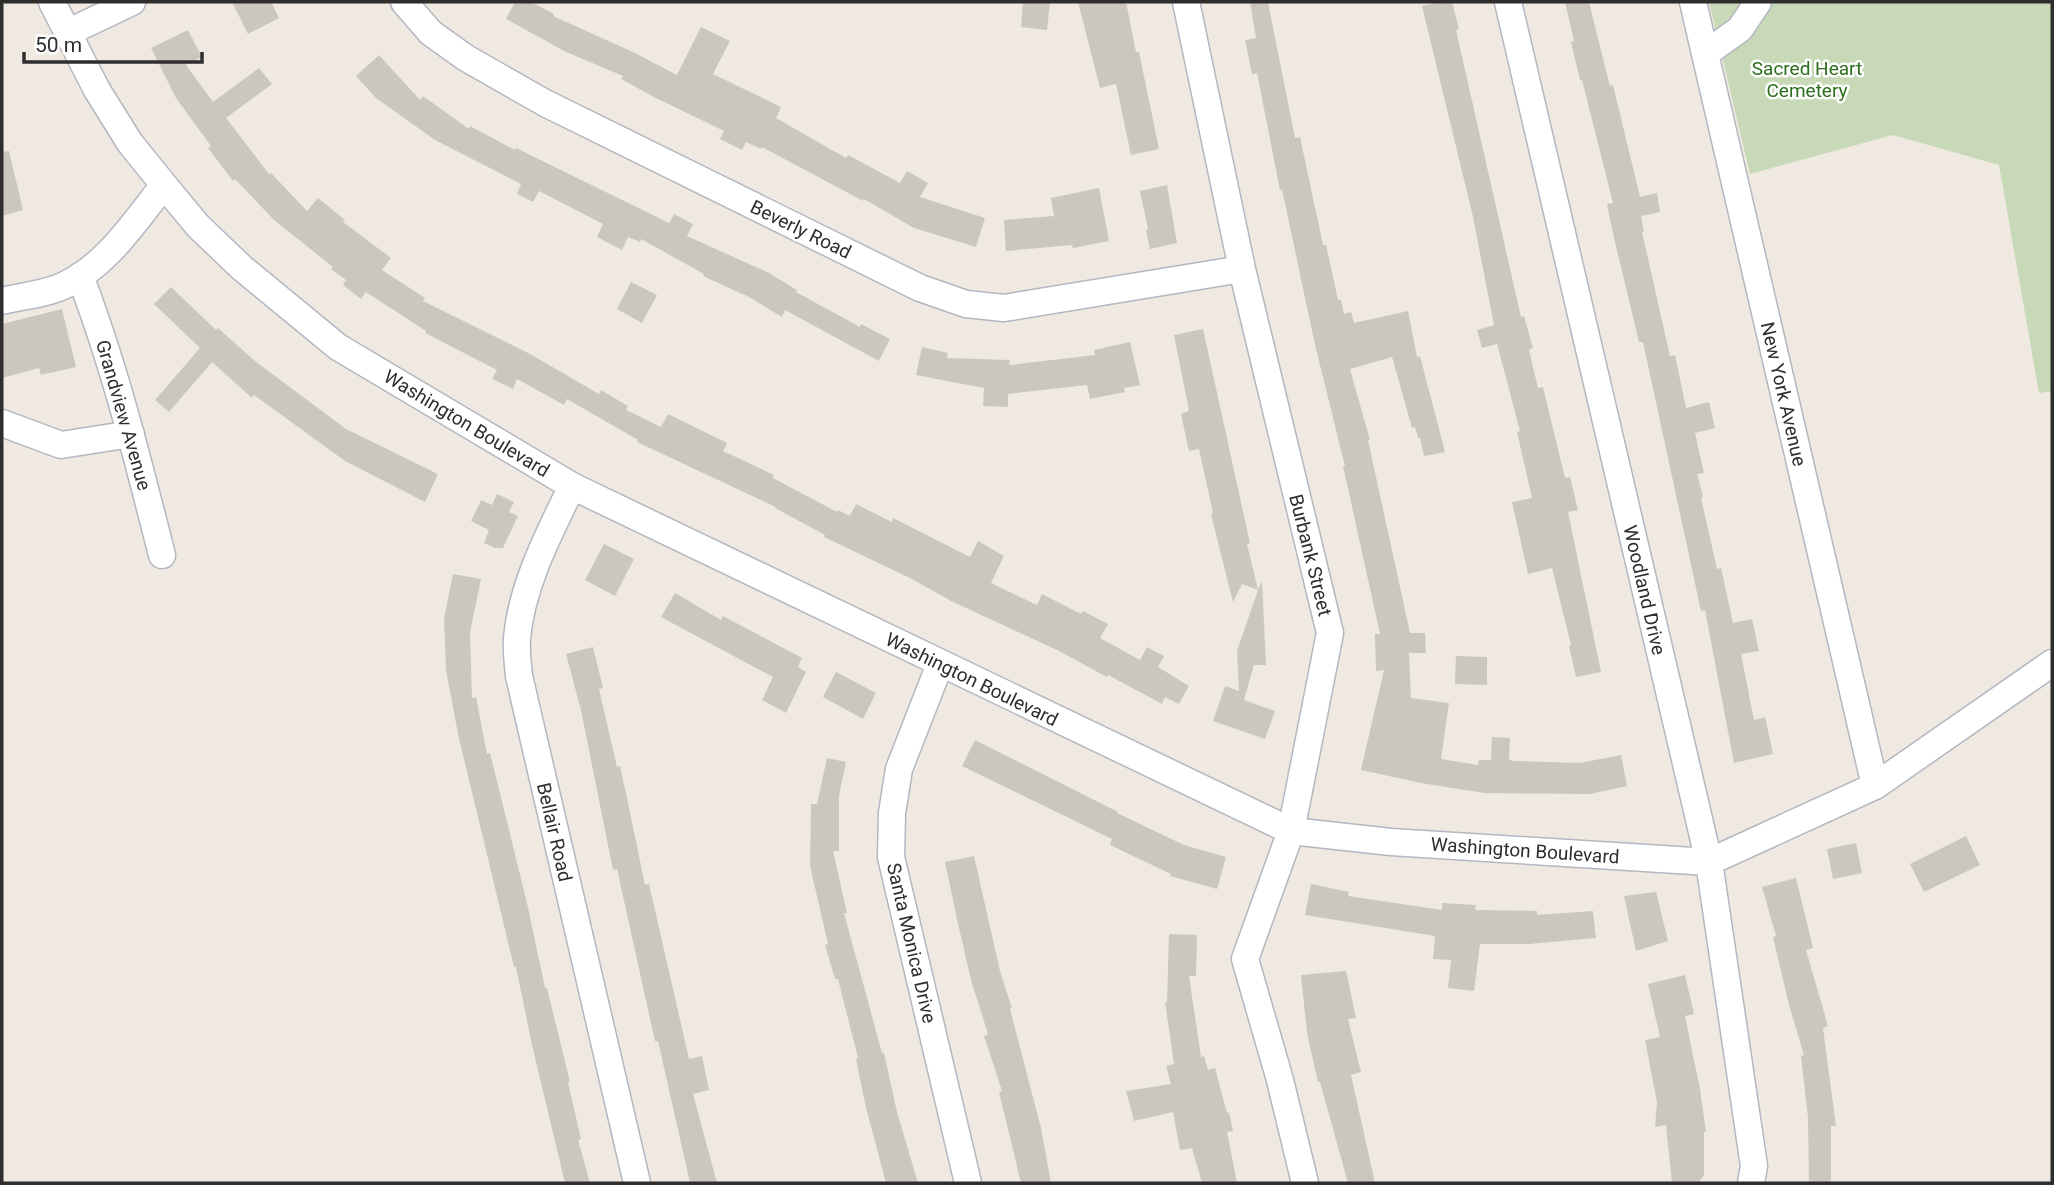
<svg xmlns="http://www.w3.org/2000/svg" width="2054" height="1185" viewBox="0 0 2054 1185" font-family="Roboto,sans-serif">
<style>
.cemetery{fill:#c8d9b8}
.building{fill:#cbc7bf}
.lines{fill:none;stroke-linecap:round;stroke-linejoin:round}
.minor-casing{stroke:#b4b7c1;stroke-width:29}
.minor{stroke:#fff;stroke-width:26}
.labels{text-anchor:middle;stroke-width:5;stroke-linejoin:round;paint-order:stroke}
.park-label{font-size:19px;fill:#2c6e1b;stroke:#fff}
.street-label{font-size:19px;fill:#2e2e2e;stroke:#fff}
</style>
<rect width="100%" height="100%" fill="#efe9e1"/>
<path class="cemetery" d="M 1709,2 L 2052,2 L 2052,391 L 2039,393 L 1999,165 L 1893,135 L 1750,174 Z"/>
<path class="building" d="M 232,2 L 271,2 L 279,18 L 248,34 Z
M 515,2 L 531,2 L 554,14 L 553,16 L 635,53 L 677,75 L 701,27 L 730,41 L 713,74 L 781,107 L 776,118 L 846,158 L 848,155 L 900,183 L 907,171 L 928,183 L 920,197 L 985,218 L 976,247 L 914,228 L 864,199 L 863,201 L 762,147 L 761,149 L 746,142 L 742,150 L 720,139 L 724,131 L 654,97 L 621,79 L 623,76 L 564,51 L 506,19 Z
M 1023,2 L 1050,2 L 1047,30 L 1021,27 Z
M 1078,2 L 1126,2 L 1136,52 L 1139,52 L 1159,149 L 1131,155 L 1116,84 L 1100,88 Z
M 1250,2 L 1268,2 L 1295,138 L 1300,137 L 1323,245 L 1326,245 L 1338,300 L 1341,300 L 1344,314 L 1351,312 L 1354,323 L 1408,311 L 1417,357 L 1420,356 L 1445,452 L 1424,456 L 1420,438 L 1418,438 L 1415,427 L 1412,428 L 1392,357 L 1350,369 L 1370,440 L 1368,440 L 1410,633 L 1425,633 L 1426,653 L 1409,653 L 1411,698 L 1449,703 L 1441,759 L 1478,765 L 1479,760 L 1491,760 L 1492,737 L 1510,738 L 1509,760 L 1514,761 L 1580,763 L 1621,755 L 1627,786 L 1590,794 L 1484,793 L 1421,783 L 1361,770 L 1384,670 L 1376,671 L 1375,634 L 1380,634 L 1343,466 L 1345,466 L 1315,345 L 1282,189 L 1280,190 L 1257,73 L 1252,74 L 1245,40 L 1256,38 Z
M 1439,2 L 1452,2 L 1459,29 L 1456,30 L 1521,317 L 1524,316 L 1533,348 L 1529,350 L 1538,388 L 1543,387 L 1565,478 L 1570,477 L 1578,510 L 1568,512 L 1601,672 L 1576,677 L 1569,646 L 1571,645 L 1552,568 L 1528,574 L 1512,502 L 1532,498 L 1517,432 L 1520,431 L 1497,344 L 1482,348 L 1477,330 L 1494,325 L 1473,217 L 1422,6 Z
M 1565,2 L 1589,2 L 1610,86 L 1613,85 L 1640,197 L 1657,193 L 1660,212 L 1641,216 L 1644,232 L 1642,232 L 1670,356 L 1675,355 L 1686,408 L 1709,402 L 1715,428 L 1695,433 L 1704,473 L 1697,474 L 1703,497 L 1701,498 L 1717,569 L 1721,568 L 1733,623 L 1752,619 L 1759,651 L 1741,654 L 1754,720 L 1765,717 L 1773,754 L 1734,763 L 1705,610 L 1701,611 L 1643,342 L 1639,342 L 1614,238 L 1607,204 L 1613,203 L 1582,80 L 1580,80 L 1571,42 L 1574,41 Z
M 188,30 L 202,57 L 186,65 L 213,102 L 259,68 L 272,84 L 226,118 L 269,174 L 271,173 L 307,211 L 318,198 L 345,220 L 343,222 L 391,258 L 382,270 L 425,298 L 423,301 L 530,354 L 599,394 L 601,390 L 628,406 L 626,410 L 661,427 L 668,414 L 727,443 L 723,451 L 774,475 L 773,478 L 837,512 L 838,510 L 850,516 L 856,504 L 892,522 L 893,518 L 970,557 L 978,541 L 1004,556 L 991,583 L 1037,605 L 1042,594 L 1081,614 L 1083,611 L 1108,624 L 1100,638 L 1140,660 L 1147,647 L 1164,656 L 1158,667 L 1189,686 L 1179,704 L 1165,697 L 1162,704 L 1108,675 L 1107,677 L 1057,650 L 951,601 L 912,579 L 824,537 L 825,535 L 775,508 L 776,507 L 637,442 L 638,440 L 567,399 L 564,405 L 517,379 L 513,389 L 492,379 L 497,370 L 425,333 L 426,331 L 366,292 L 361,299 L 343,285 L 346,280 L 331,269 L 333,267 L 274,220 L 235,179 L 233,181 L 208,148 L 211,146 L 176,98 L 151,48 Z
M 379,55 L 420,100 L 423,96 L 469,129 L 470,126 L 515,150 L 516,148 L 669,223 L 674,214 L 693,224 L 687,236 L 769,273 L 797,290 L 796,292 L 860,327 L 861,324 L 890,339 L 879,361 L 785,310 L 782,317 L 749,297 L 703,276 L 704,274 L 641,239 L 640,242 L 628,237 L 622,250 L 597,237 L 603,224 L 539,191 L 533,202 L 517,194 L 521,184 L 435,140 L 376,98 L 356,76 Z
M 9,151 L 23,210 L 2,216 L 2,152 Z
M 1167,185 L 1177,243 L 1150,249 L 1146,230 L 1148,229 L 1140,191 Z
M 1099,188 L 1109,241 L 1073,248 L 1072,245 L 1006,251 L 1004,220 L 1054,216 L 1051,198 Z
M 631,282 L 657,295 L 642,323 L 617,309 Z
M 171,287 L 216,330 L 218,328 L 255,361 L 346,429 L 438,474 L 425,502 L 345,461 L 254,395 L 252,398 L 212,362 L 169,412 L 155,400 L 200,348 L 154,304 Z
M 62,309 L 76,367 L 41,375 L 39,368 L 2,378 L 2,324 Z
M 1203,329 L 1250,543 L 1247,544 L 1258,590 L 1262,581 L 1266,665 L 1254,665 L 1244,700 L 1275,711 L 1265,739 L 1213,721 L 1225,686 L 1239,691 L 1237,651 L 1258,590 L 1242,584 L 1233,602 L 1211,514 L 1213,513 L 1199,449 L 1189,451 L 1181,414 L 1189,411 L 1174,335 Z
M 1130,342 L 1140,385 L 1124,388 L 1125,392 L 1090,399 L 1087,385 L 1008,394 L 1008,407 L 983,406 L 984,388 L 916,375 L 922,347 L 948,353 L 947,358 L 1010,360 L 1009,365 L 1095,355 L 1094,350 Z
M 497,494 L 514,502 L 509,512 L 518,516 L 503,548 L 495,548 L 484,543 L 489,530 L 471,521 L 481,500 L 492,505 Z
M 604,544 L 634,559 L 615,596 L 585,580 Z
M 453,574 L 481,579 L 470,633 L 472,698 L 476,697 L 487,754 L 490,753 L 527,903 L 545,988 L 547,988 L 570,1082 L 568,1082 L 581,1139 L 578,1140 L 590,1183 L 565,1183 L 532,1045 L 516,967 L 514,967 L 458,734 L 446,670 L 444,619 Z
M 675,593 L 721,620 L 723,616 L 802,658 L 798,667 L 806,672 L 786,713 L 762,700 L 773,677 L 661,617 Z
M 593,647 L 603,688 L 599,689 L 617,767 L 620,766 L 628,803 L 645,885 L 649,884 L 689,1059 L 702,1056 L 709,1090 L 693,1094 L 717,1183 L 690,1183 L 658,1041 L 655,1041 L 617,869 L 613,870 L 581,710 L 566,654 Z
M 1456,656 L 1487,657 L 1487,685 L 1455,684 Z
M 836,672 L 876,693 L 863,719 L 823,697 Z
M 975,740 L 1118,812 L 1117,813 L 1184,845 L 1226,857 L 1217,889 L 1170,876 L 1171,874 L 1110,845 L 1112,839 L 962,766 Z
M 827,758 L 846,762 L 839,796 L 839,851 L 833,851 L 847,913 L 844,913 L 882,1053 L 884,1053 L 897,1112 L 918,1183 L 886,1183 L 866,1108 L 856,1059 L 858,1058 L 838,979 L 835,979 L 825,945 L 828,944 L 810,866 L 811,804 L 817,804 Z
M 1966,836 L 1980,865 L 1924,892 L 1910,864 Z
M 1856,843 L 1862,873 L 1833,879 L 1827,849 Z
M 974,856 L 1000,971 L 1012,1008 L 1010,1009 L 1041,1128 L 1051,1183 L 1021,1183 L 999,1092 L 1002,1091 L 984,1036 L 988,1034 L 971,980 L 957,919 L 945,862 Z
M 1796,878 L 1813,948 L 1806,950 L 1828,1026 L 1823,1028 L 1836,1126 L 1831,1126 L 1831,1183 L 1809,1183 L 1808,1117 L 1801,1056 L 1804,1055 L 1789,1005 L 1773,937 L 1776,936 L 1762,887 Z
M 1311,884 L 1349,892 L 1348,896 L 1442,910 L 1442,903 L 1476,905 L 1475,910 L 1537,911 L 1537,915 L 1593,911 L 1596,938 L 1529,944 L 1480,944 L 1474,991 L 1448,988 L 1451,960 L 1433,959 L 1435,936 L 1305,915 Z
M 1656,892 L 1668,941 L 1636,951 L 1624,896 Z
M 1169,934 L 1197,935 L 1196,976 L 1189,976 L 1201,1057 L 1204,1056 L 1208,1070 L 1215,1068 L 1227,1113 L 1229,1112 L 1233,1131 L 1227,1132 L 1237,1183 L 1202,1183 L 1192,1148 L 1180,1150 L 1173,1112 L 1134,1121 L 1126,1091 L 1171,1084 L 1166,1066 L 1174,1064 L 1165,1002 L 1167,1002 Z
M 1346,971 L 1356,1018 L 1348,1019 L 1361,1072 L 1351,1075 L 1375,1183 L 1348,1183 L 1320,1082 L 1318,1082 L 1307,1033 L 1301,975 Z
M 1685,975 L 1694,1014 L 1685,1016 L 1700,1089 L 1706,1132 L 1704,1132 L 1704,1175 L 1698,1183 L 1672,1183 L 1666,1125 L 1655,1127 L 1657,1102 L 1645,1040 L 1660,1037 L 1648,984 Z"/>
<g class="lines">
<g class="minor-casing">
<path id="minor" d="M 52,2 L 97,90 L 130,143 L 164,185 L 198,226 L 242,268 L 338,347 L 572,486 L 1291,831 L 1391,842 L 1709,862 L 1875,786 L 2052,663
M 404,2 L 431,33 L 466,58 L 545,103 L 920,288 L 966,304 L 1004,308 L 1242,269
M 1186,2 L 1242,269 L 1330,633 L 1291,831 L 1245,959 L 1280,1080 L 1305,1183
M 1508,2 L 1709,862 L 1754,1166 L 1751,1183
M 1693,2 L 1875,786
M 67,33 L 132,2
M 1705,54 L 1740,29 L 1758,2
M 80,276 C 115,367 138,461 162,555
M 2,301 C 22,296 47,294 65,285 C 108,264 135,221 164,185
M 2,423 L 61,445 L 131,434
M 572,486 C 549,534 522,584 517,638 C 516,651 518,664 519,676 L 637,1183
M 940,664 L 899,769 L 892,813 L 891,857 L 968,1183"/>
</g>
<use href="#minor" class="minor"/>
</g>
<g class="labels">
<g class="park-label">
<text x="1807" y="75">Sacred Heart<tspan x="1807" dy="22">Cemetery</tspan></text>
</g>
<g class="street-label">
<text transform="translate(801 229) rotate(26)" y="7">Beverly Road</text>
<text transform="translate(1784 394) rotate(77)" y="7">New York Avenue</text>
<text transform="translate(124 415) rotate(74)" y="7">Grandview Avenue</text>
<text transform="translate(467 423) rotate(31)" y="7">Washington Boulevard</text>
<text transform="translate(1311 555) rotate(76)" y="7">Burbank Street</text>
<text transform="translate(1645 590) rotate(77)" y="7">Woodland Drive</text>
<text transform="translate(972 679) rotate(26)" y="7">Washington Boulevard</text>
<text transform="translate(555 832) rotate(77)" y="7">Bellair Road</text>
<text transform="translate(1525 850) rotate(4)" y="7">Washington Boulevard</text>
<text transform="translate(912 943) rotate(77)" y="7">Santa Monica Drive</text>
</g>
</g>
<rect width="2054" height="1185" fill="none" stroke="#2e2e2e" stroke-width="7"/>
<path d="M24 52v10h178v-10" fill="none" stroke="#2e2e2e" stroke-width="3.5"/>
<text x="35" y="52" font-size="21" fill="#2e2e2e" stroke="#ffffff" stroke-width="5" paint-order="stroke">50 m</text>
</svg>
